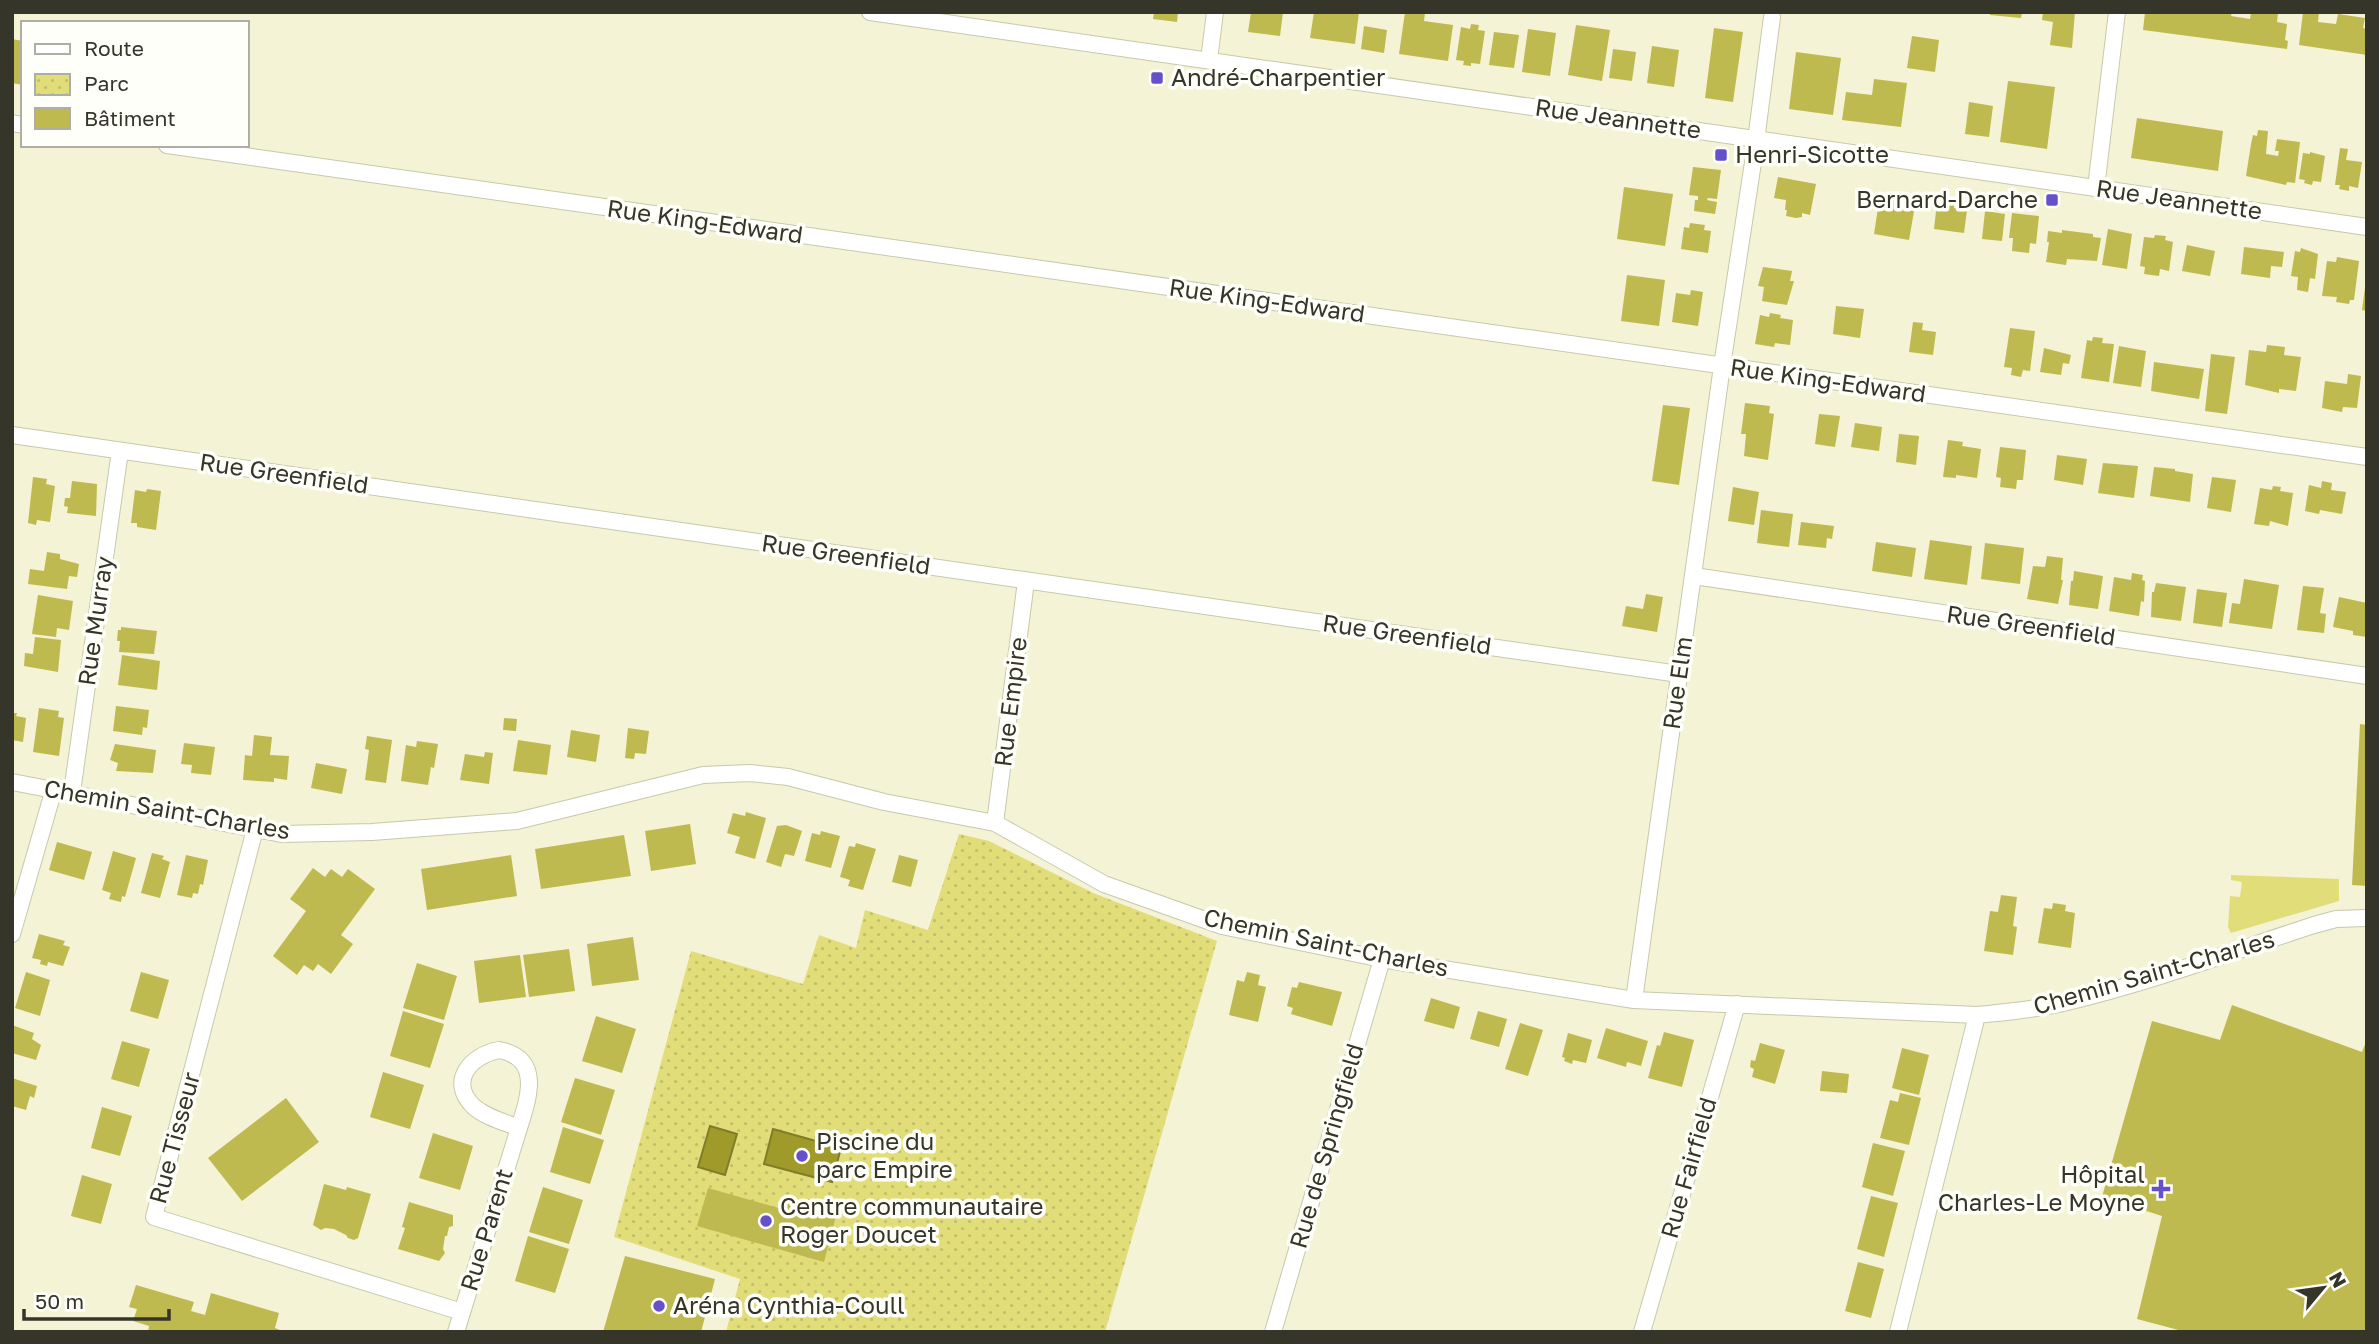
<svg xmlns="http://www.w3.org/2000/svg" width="2379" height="1344" viewBox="0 0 2379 1344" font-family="'Golos Text',sans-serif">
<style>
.grass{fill:#e1dd79}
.park{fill:url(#park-dots)}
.water{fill:#a09a2a;stroke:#807c2a;stroke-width:2}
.building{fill:#bfba4f}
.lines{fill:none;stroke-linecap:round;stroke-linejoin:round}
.street-casing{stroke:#c8c8ac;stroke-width:18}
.street{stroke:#fff;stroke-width:16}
.poi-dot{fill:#6651ca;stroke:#fffff9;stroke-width:2.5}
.labels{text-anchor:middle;stroke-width:7;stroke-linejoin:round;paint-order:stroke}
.poi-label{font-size:24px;fill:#35352a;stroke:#fffff9;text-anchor:start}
.street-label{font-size:24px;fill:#35352a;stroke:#fffff9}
</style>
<defs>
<pattern id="park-dots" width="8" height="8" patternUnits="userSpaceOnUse" patternTransform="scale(1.75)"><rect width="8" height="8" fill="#e1dd79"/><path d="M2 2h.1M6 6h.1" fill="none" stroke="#c2be69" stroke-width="1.8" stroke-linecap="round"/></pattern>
</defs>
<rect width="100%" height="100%" fill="#f4f3d6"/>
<path class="grass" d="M 2231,875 L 2339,879 L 2339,901 L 2231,933 L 2228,927 L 2230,896 L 2240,897 L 2242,882 L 2231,880 Z"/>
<path class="park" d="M 959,834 L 989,841 L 1093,893 L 1217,941 L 1105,1332 L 726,1332 L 740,1279 L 614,1237 L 691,951 L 803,984 L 819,935 L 856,948 L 865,910 L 928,930 Z"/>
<path class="water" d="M 710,1126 L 737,1134 L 725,1175 L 698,1167 Z
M 773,1129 L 841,1148 L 832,1182 L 764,1164 Z"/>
<path class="building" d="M 1154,12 L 1178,12 L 1177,22 L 1153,19 Z
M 1251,12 L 1283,12 L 1280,36 L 1248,32 Z
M 1314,12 L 1359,12 L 1355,44 L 1310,38 Z
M 1405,12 L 1425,13 L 1424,21 L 1453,25 L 1448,61 L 1399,54 Z
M 1990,12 L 2022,12 L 2021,18 L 1990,15 Z
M 2043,12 L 2075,12 L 2072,48 L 2050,45 L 2053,22 L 2042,20 Z
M 2145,12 L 2232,12 L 2231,16 L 2250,19 L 2251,12 L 2278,13 L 2277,22 L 2287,24 L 2285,40 L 2288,41 L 2287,49 L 2143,30 Z
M 2303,12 L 2319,12 L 2318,22 L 2336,24 L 2338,14 L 2365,18 L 2363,28 L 2367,29 L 2367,55 L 2299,45 Z
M 1471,24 L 1479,25 L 1478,30 L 1485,31 L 1480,64 L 1471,63 L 1471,66 L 1463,65 L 1464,61 L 1456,60 L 1461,27 L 1470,29 Z
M 1576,25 L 1610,30 L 1602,81 L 1568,75 Z
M 1364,26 L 1387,30 L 1384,53 L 1361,49 Z
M 1714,28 L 1743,32 L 1733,102 L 1705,98 Z
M 1528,29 L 1556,33 L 1550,76 L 1522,72 Z
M 1494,32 L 1519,35 L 1514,68 L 1489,65 Z
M 1912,36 L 1939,40 L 1935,72 L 1907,68 Z
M 12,39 L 23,41 L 23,85 L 12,83 Z
M 1652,46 L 1679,50 L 1674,87 L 1647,83 Z
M 1613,49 L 1636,52 L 1632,81 L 1609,78 Z
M 1796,52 L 1841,58 L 1833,115 L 1789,109 Z
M 1874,79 L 1907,83 L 1901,127 L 1842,120 L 1846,92 L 1872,95 Z
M 2008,81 L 2055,87 L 2047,149 L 2000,142 Z
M 1969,102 L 1993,106 L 1989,137 L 1965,134 Z
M 2137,118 L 2223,131 L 2218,171 L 2131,158 Z
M 2258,130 L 2268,131 L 2266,154 L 2278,156 L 2279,151 L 2275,151 L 2277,139 L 2300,142 L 2295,183 L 2287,182 L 2286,185 L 2246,176 L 2251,144 L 2253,135 L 2257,136 Z
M 2340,148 L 2348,149 L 2346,160 L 2362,162 L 2358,188 L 2349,186 L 2349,191 L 2339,189 L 2340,185 L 2335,185 Z
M 2310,152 L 2325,156 L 2321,182 L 2313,181 L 2312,185 L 2304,183 L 2305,180 L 2299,179 L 2303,153 L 2310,154 Z
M 1693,167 L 1721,170 L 1717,199 L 1708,198 L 1707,200 L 1717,202 L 1715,214 L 1694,211 L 1695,200 L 1698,200 L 1698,196 L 1689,195 Z
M 1778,177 L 1816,184 L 1810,215 L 1802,213 L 1802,217 L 1796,218 L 1786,216 L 1787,210 L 1785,210 L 1786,200 L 1774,198 Z
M 1624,187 L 1673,194 L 1665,246 L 1617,239 Z
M 1880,195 L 1916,200 L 1909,240 L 1874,234 Z
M 1937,202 L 1954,204 L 1954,208 L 1967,210 L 1964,233 L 1934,229 Z
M 1985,211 L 2005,214 L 2002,241 L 1982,239 Z
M 2012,213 L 2039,216 L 2036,244 L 2030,243 L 2029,253 L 2012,251 L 2013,238 L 2009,238 Z
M 1690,223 L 1705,225 L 1704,230 L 1711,231 L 1708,253 L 1681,249 L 1684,227 L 1689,228 Z
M 2108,229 L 2132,234 L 2127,269 L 2102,265 Z
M 2062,230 L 2093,234 L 2093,237 L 2101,238 L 2097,261 L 2067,259 L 2066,265 L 2046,262 L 2049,242 L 2047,242 L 2048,231 L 2062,233 Z
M 2155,235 L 2166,236 L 2165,240 L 2173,242 L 2169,271 L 2160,269 L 2159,276 L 2144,274 L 2145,267 L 2140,266 L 2144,237 L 2154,238 Z
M 2187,245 L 2215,251 L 2210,276 L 2182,271 Z
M 2244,247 L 2284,252 L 2282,267 L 2271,266 L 2270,278 L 2241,274 Z
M 2301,248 L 2318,254 L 2315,279 L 2310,278 L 2308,292 L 2297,290 L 2298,277 L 2291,276 L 2295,251 L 2300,252 Z
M 2337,257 L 2359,261 L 2354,300 L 2350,300 L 2349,304 L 2336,302 L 2337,297 L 2322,296 L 2327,261 L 2336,262 Z
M 1763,267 L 1792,271 L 1790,281 L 1794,281 L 1787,305 L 1762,301 L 1764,287 L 1758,286 Z
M 1627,275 L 1665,280 L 1659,326 L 1621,321 Z
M 2365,287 L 2367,287 L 2367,311 L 2362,310 Z
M 1691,290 L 1703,292 L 1698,326 L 1672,322 L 1676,293 L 1690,295 Z
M 1836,306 L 1864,309 L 1860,338 L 1833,334 Z
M 1770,313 L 1781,315 L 1780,318 L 1793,320 L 1790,345 L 1775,343 L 1774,347 L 1755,344 L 1760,315 L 1769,317 Z
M 1913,322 L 1923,323 L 1922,330 L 1936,332 L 1933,355 L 1909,352 Z
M 2010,328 L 2035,331 L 2030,371 L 2023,370 L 2021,377 L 2011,375 L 2012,368 L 2004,367 Z
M 2093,337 L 2103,338 L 2102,343 L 2114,344 L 2109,382 L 2081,378 L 2087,340 L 2092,341 Z
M 2267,345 L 2285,347 L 2284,355 L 2301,357 L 2296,391 L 2279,389 L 2279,393 L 2245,385 L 2249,350 L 2266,352 Z
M 2119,346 L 2146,351 L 2141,387 L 2113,383 Z
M 2044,348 L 2071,355 L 2069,364 L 2063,363 L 2061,375 L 2040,372 Z
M 2211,354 L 2235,357 L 2227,414 L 2205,411 Z
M 2154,362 L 2204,369 L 2199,399 L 2151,391 Z
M 2348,374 L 2361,376 L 2357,408 L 2343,407 L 2342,412 L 2322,408 L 2325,381 L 2347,384 Z
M 1745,403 L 1770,406 L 1769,413 L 1774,414 L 1768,460 L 1744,456 L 1746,434 L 1741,434 Z
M 1663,405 L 1690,408 L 1679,485 L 1652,481 Z
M 1819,414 L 1840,416 L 1835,447 L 1815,444 Z
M 1855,423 L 1882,427 L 1879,451 L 1851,447 Z
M 1899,434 L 1919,436 L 1916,465 L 1896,462 Z
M 1948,440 L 1963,442 L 1962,446 L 1981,449 L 1977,478 L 1956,475 L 1956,478 L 1943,477 Z
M 2000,447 L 2026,450 L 2023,480 L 2017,480 L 2016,489 L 2000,487 L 2001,478 L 1996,477 Z
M 2057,455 L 2087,459 L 2083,485 L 2054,480 Z
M 2103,463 L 2138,466 L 2134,498 L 2098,493 Z
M 2154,467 L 2175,469 L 2175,471 L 2193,474 L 2190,502 L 2150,496 Z
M 33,477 L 47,479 L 46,484 L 55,486 L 50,522 L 37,520 L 36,525 L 28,523 Z
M 2212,477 L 2236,480 L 2231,512 L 2207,508 Z
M 72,481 L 97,484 L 96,516 L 67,513 L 68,507 L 64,506 L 65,498 L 70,498 Z
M 2322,481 L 2332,483 L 2331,490 L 2346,492 L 2342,514 L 2320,510 L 2319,514 L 2305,511 L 2309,485 L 2321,488 Z
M 2273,486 L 2281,487 L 2280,491 L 2293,493 L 2288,526 L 2270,521 L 2269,526 L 2254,524 L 2260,488 L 2272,490 Z
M 1733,487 L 1759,492 L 1754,525 L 1728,521 Z
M 147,489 L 161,491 L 156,530 L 137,527 L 137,523 L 131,523 L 135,490 L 146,492 Z
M 1761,510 L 1793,514 L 1789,547 L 1757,543 Z
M 1801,522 L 1834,526 L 1832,539 L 1827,538 L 1826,548 L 1798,545 Z
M 1930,540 L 1972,546 L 1967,585 L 1924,579 Z
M 1876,542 L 1916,548 L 1912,577 L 1872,571 Z
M 1985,543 L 2024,548 L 2020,584 L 1981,579 Z
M 47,552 L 60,554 L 60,559 L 79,564 L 77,577 L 69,576 L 67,589 L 28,584 L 30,569 L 44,571 Z
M 2047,556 L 2063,558 L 2061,580 L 2063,580 L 2058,604 L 2027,599 L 2033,566 L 2045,567 Z
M 2074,571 L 2103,576 L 2098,609 L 2069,605 L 2071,581 L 2073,581 Z
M 2132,573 L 2143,575 L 2142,580 L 2145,581 L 2144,602 L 2141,601 L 2139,616 L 2109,611 L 2114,577 L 2131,580 Z
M 2244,579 L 2279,585 L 2272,629 L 2229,623 L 2232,603 L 2240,604 Z
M 2156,583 L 2186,587 L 2181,621 L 2151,617 L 2152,592 L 2154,592 Z
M 2303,586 L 2324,588 L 2320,613 L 2326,614 L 2324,633 L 2297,630 Z
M 2197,589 L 2227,593 L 2222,627 L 2193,623 Z
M 1646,594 L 1663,597 L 1657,632 L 1622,626 L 1626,606 L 1643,609 Z
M 38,595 L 73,601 L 69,630 L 57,628 L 56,637 L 32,634 Z
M 2339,597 L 2367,603 L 2367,637 L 2353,635 L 2353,631 L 2333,627 Z
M 121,627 L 157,631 L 154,654 L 119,652 L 120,641 L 117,641 L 118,630 L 121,630 Z
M 35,637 L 61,640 L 58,672 L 24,666 L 25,653 L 33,654 Z
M 122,655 L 160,661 L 157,690 L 118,685 Z
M 116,706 L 149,710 L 147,728 L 143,727 L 142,735 L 113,731 Z
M 39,708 L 59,711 L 58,717 L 64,718 L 59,756 L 33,752 Z
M 12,713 L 17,713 L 16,716 L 26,718 L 23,742 L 12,740 Z
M 504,718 L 517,719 L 516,731 L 503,730 Z
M 2360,724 L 2367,725 L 2367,886 L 2352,885 Z
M 628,728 L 649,731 L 646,754 L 635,753 L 634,759 L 625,758 Z
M 571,730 L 600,735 L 596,762 L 567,757 Z
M 254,735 L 272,737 L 270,755 L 289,756 L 287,780 L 274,778 L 274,782 L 243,780 L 245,755 L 252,756 Z
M 367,736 L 392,740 L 386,783 L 365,780 L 369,750 L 365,749 Z
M 518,740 L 551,745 L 547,775 L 513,771 Z
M 417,741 L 438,744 L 434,768 L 431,767 L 428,785 L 401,781 L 406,745 L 416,747 Z
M 184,743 L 215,747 L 211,775 L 191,773 L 192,765 L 181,764 Z
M 115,744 L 156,750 L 153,773 L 116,771 L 118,763 L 110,760 Z
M 485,752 L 493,753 L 489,784 L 460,780 L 465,754 L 484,757 Z
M 316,763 L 347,769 L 342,794 L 311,788 Z
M 746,812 L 766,818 L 755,859 L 735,853 L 740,837 L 727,833 L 733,813 L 745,816 Z
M 690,824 L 696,864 L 651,871 L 645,831 Z
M 786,825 L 802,831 L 794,856 L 785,854 L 781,867 L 766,862 L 777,826 Z
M 821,831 L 840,836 L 831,868 L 805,861 L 812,833 L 820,835 Z
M 624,835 L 631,876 L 541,889 L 535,849 Z
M 57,842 L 92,852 L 84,880 L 49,870 Z
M 856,843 L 876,849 L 863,890 L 848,886 L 850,880 L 840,877 L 849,846 L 855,847 Z
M 113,851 L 136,858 L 125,897 L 122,896 L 121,902 L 109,899 L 111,893 L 102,890 Z
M 152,853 L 164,856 L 162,859 L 170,862 L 160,898 L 141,893 Z
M 186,855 L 208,860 L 203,885 L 200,884 L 198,894 L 193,893 L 192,898 L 177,895 Z
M 511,855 L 517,896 L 427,910 L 421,869 Z
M 899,855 L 918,860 L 911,887 L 892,882 Z
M 313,868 L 325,877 L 331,869 L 342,877 L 348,869 L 375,889 L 341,935 L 353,944 L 331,974 L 318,964 L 313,971 L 304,965 L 297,975 L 273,956 L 306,911 L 290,899 Z
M 2001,895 L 2017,897 L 2013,926 L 2017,927 L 2013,955 L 1984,951 L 1990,911 L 1998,912 Z
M 2053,903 L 2066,905 L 2065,911 L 2075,913 L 2071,948 L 2038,943 L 2044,908 L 2052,909 Z
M 39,934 L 65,941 L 63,945 L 70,947 L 63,966 L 48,962 L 47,966 L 40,964 L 41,960 L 32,958 Z
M 633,937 L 639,980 L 592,986 L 587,944 Z
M 569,949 L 575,991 L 529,997 L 523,955 Z
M 520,955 L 526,997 L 479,1003 L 474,961 Z
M 417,963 L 457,976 L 444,1020 L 403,1008 Z
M 26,972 L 50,980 L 40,1016 L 15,1008 Z
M 141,972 L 169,980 L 158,1019 L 130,1011 Z
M 1247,972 L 1260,975 L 1258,985 L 1266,987 L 1258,1022 L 1229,1015 L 1237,980 L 1244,982 Z
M 1299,982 L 1342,992 L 1332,1026 L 1291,1014 L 1293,1008 L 1287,1006 L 1292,987 L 1297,988 Z
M 1431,998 L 1460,1007 L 1454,1029 L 1424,1021 Z
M 2232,1005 L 2362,1052 L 2367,1039 L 2367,1332 L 2186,1332 L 2137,1319 L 2162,1216 L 2102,1197 L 2152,1021 L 2220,1040 Z
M 403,1011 L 444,1024 L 430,1068 L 390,1056 Z
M 1478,1011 L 1507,1019 L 1499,1047 L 1470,1039 Z
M 596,1016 L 636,1029 L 622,1073 L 582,1061 Z
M 1520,1023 L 1543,1030 L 1528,1076 L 1505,1069 Z
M 12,1025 L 34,1033 L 32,1039 L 41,1045 L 36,1060 L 12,1053 Z
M 1606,1028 L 1648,1041 L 1641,1066 L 1627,1062 L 1626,1067 L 1597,1058 Z
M 1664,1032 L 1694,1040 L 1682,1087 L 1648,1078 L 1657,1045 L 1660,1046 Z
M 1568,1033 L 1592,1040 L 1586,1063 L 1573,1060 L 1572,1064 L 1564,1061 L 1565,1058 L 1562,1057 Z
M 122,1041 L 150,1049 L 139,1087 L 111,1079 Z
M 1760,1043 L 1785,1050 L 1775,1084 L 1752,1077 L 1754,1069 L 1750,1067 L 1751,1060 L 1755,1061 Z
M 1902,1048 L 1929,1055 L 1919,1095 L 1892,1088 Z
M 1822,1071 L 1849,1074 L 1847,1093 L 1820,1091 Z
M 383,1072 L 424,1085 L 410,1129 L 370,1117 Z
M 12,1078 L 37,1086 L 34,1098 L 30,1096 L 26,1110 L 12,1106 Z
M 575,1078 L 615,1090 L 601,1135 L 561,1122 Z
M 1900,1093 L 1921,1098 L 1909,1145 L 1880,1138 L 1890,1100 L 1898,1102 Z
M 286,1098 L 319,1142 L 242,1201 L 208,1158 Z
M 102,1107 L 132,1116 L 120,1156 L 91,1148 Z
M 563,1127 L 604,1140 L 590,1184 L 550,1172 Z
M 433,1133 L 473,1146 L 460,1190 L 419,1178 Z
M 1873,1143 L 1905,1151 L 1893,1196 L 1862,1187 Z
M 82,1175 L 112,1184 L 101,1224 L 71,1216 Z
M 324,1184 L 346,1190 L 347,1187 L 371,1194 L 358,1238 L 354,1240 L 348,1238 L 346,1235 L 334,1229 L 325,1228 L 321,1230 L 313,1225 Z
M 543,1187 L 583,1200 L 569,1244 L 529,1232 Z
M 708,1188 L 782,1209 L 784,1201 L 836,1216 L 824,1262 L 697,1226 Z
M 1871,1196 L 1898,1203 L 1884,1257 L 1857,1249 Z
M 409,1202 L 453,1215 L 453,1226 L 449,1227 L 447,1236 L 445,1236 L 443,1249 L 445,1253 L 439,1261 L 398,1249 L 405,1228 L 402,1227 Z
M 528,1236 L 569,1249 L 555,1293 L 515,1281 Z
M 625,1256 L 715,1279 L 701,1332 L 603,1332 Z
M 1858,1262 L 1884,1269 L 1871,1318 L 1845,1311 Z
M 136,1285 L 194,1302 L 191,1311 L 205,1315 L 211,1293 L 279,1313 L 275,1328 L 285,1332 L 148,1332 L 149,1326 L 133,1321 L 137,1309 L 129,1307 Z"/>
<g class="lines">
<g class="street-casing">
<path id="street" d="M 870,12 L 2367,227
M 1209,60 L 1215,12
M 12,123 L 23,125
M 167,145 L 2367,457
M 2096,188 L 2117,12
M 12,435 L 1679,674
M 1694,576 L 2367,676
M 12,782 L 282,834 L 372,832 L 517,821 L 703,775 L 750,773 L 788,777 L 884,802 L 995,823 L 1104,884 L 1222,926 L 1382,959 L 1634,1000 L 1977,1015 C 2006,1012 2034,1010 2063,1003 C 2148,983 2231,952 2314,925 L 2336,919 L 2367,918
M 72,792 L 120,451
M 995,823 L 1026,581
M 255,829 L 154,1217 L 462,1312
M 12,934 L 54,789
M 1634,1000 L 1722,366 L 1754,156 L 1772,17
M 499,1050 C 542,1058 529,1097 519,1128 C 504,1122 485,1117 473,1106 C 448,1081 471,1055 499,1050 Z
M 456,1332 L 519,1128
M 1273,1332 L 1382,959
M 1642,1332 L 1737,1004
M 1898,1332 L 1977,1015"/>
</g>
<use href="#street" class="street"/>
</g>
<g class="poi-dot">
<rect x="1150" y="71" width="14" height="14" rx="3.5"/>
<rect x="1714" y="148" width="14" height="14" rx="3.5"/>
<rect x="2045" y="193" width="14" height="14" rx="3.5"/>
<circle cx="802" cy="1156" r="7"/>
<path d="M2157.5 1178.5h7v7h7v7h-7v7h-7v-7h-7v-7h7z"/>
<circle cx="766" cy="1221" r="7"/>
<circle cx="659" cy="1306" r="7"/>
</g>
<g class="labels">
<g class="poi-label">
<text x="1171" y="86">André-Charpentier</text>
<text x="1735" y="163">Henri-Sicotte</text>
<text x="2038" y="208" text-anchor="end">Bernard-Darche</text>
<text x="816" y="1150">Piscine du<tspan x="816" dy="28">parc Empire</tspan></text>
<text x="2145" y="1183" text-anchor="end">Hôpital<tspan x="2145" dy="28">Charles-Le Moyne</tspan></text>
<text x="780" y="1215">Centre communautaire<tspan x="780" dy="28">Roger Doucet</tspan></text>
<text x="673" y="1314">Aréna Cynthia-Coull</text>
</g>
<g class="street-label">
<text transform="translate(1618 119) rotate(8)" y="8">Rue Jeannette</text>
<text transform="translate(2179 200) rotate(8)" y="8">Rue Jeannette</text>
<text transform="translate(705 222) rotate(8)" y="8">Rue King-Edward</text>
<text transform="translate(1267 301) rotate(8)" y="8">Rue King-Edward</text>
<text transform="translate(1828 381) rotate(8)" y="8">Rue King-Edward</text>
<text transform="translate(284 474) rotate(8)" y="8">Rue Greenfield</text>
<text transform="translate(846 555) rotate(8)" y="8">Rue Greenfield</text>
<text transform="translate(96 621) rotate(-82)" y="8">Rue Murray</text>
<text transform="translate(2031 626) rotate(8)" y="8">Rue Greenfield</text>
<text transform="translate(1407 635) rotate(8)" y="8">Rue Greenfield</text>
<text transform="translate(1678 683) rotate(-82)" y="8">Rue Elm</text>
<text transform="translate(1011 702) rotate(-83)" y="8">Rue Empire</text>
<text transform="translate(167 810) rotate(10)" y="8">Chemin Saint-Charles</text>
<text transform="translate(1326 943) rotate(12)" y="8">Chemin Saint-Charles</text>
<text transform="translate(2154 973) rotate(-16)" y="8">Chemin Saint-Charles</text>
<text transform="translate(175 1138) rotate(-75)" y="8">Rue Tisseur</text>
<text transform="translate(1327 1146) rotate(-74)" y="8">Rue de Springfield</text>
<text transform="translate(1689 1168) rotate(-74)" y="8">Rue Fairfield</text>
<text transform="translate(487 1230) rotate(-73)" y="8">Rue Parent</text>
</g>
</g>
<rect width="2379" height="1344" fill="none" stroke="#35352a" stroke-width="28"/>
<rect x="21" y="21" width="228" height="126" fill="#fffff9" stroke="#aeaea6" stroke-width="2"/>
<rect x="35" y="44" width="35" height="10" fill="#ffffff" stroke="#aeaea6" stroke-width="2"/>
<text x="84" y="56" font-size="21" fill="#35352a">Route</text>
<rect x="35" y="74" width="35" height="21" fill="url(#park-dots)" stroke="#aeaea6" stroke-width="2"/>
<text x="84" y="91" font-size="21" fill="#35352a">Parc</text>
<rect x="35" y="108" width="35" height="21" fill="#bfba4f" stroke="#aeaea6" stroke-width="2"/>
<text x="84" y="126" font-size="21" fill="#35352a">Bâtiment</text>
<g transform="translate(2323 1288) rotate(61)" stroke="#fffff9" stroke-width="5" paint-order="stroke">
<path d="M0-5L12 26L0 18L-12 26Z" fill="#35352a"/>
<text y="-10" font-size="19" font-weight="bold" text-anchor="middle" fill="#35352a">N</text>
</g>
<path d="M24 1309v10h145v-10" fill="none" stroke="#35352a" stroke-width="3.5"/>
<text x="35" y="1309" font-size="21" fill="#35352a" stroke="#fffff9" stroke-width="5" paint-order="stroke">50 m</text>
</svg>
